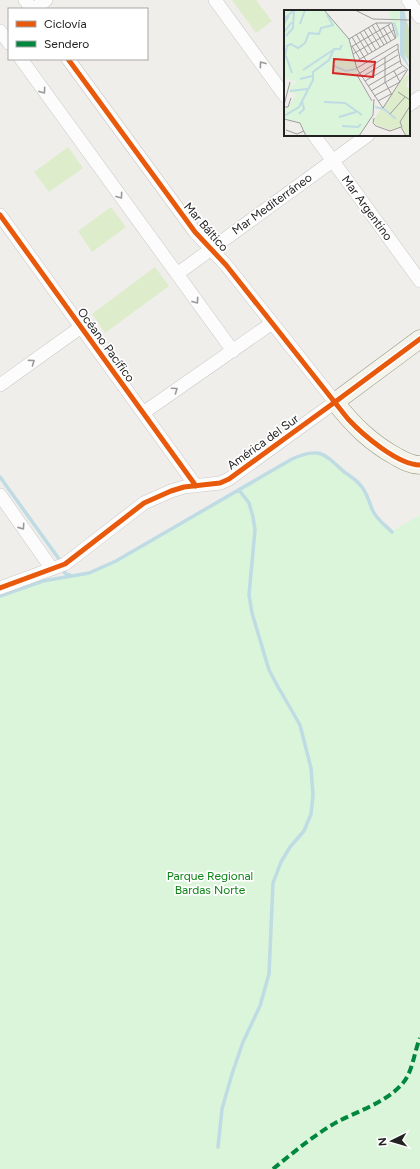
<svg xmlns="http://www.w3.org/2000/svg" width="420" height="1169" viewBox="0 0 420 1169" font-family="Figtree,sans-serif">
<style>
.grass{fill:#ddeccb}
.park{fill:#daf5da}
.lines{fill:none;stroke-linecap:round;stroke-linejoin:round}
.stream{stroke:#bfdbe3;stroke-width:3.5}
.street-casing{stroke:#c9c8c7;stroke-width:14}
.secondary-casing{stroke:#999a82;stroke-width:19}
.street{stroke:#fdfcfc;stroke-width:13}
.secondary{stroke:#f4f4ed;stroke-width:18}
.quiet{stroke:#00873e;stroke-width:4;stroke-dasharray:8 4;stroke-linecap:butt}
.cycleway-casing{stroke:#fff;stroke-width:8}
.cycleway{stroke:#e8590c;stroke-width:5}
.oneway{stroke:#9a9a9a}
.labels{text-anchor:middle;stroke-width:3.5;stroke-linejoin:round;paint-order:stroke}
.street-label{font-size:12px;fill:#222;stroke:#fff}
.park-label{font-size:12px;fill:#0c8416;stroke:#fff}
.inset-river{fill:none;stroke:#bfdbe3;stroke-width:2}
.inset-road{fill:none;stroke:#9e9c9b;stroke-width:1}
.view{fill:#d62828;fill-opacity:0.15;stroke:#d62828;stroke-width:2}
.inset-edge{fill:none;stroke:#222;stroke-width:2}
</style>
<rect width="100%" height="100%" fill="#f0eeeb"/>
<path class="grass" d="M 232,0 L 256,0 L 272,21 L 256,33 Z
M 68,147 L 83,168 L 49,192 L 34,172 Z
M 111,207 L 126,227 L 92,252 L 78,231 Z
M 155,267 L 169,286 L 105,333 L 92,314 Z"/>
<path class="park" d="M 311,452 L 325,455 L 357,481 L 363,488 L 369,500 L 372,510 L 378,520 L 392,531 L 420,515 L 420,1169 L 0,1169 L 0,596 L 43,581 L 89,573 L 116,561 L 292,459 L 302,454 Z"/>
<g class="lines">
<path class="stream" d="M 0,477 L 59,559
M 64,572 L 66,574 L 72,576
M 0,596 L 43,581 L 89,573 L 116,561 L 292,459 C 319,447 324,453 343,471 C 350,476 357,480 362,487 C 367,494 369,501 372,509 C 376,519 385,525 392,532
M 218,1147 L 222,1109 L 232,1074 L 243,1042 L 260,1006 L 269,974 L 273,883 L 281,862 L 290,847 L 304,831 L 311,814 L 313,795 L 311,768 L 300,725 L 277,685 L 269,670 L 252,613 L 249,595 L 255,530 L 253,517 L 249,503 L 239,490"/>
<g class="street-casing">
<path id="street" d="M 25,0 L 32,9
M 215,0 L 285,96
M 408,0 L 420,17
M 34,9 L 46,0
M 0,31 L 9,43
M 21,59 L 233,351
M 409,105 L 420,97
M 314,135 L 420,281
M 0,215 L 196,486
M 177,274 L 368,135
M 0,385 L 81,327
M 143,413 L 272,323
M 0,495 L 52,569
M 0,588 L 65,564 L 144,503 L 171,491 L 184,487 L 220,483 L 229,479 L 335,402 L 226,265 L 195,232 L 68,59"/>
</g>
<g class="secondary-casing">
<path id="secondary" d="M 420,339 L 335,402 C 353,425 371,443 397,457 C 404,461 411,465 420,465"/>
</g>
<use href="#street" class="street"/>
<use href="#secondary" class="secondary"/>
<path class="quiet" d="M 273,1169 C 294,1152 314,1135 337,1122 C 358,1111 387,1102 403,1083 C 413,1071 414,1052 420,1038"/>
<g class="cycleway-casing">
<path id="cycleway" d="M 68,59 L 195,232 L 226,265 L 348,419 C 363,435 398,465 420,465
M 0,215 L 196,486
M 0,588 L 65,564 L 144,503 L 171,491 L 184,487 L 220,483 L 229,479 L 335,402 L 420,339"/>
</g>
<use href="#cycleway" class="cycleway"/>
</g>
<defs><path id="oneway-chevron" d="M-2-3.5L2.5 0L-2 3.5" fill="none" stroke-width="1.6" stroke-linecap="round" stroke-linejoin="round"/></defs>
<g class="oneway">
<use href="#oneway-chevron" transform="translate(262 64) rotate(-126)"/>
<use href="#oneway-chevron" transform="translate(43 91) rotate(54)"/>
<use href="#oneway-chevron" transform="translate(120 196) rotate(54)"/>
<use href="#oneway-chevron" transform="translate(196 301) rotate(54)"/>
<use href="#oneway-chevron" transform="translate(32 362) rotate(-36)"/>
<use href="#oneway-chevron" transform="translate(175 390) rotate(-35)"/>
<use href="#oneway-chevron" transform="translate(22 527) rotate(55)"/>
</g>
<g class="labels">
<g class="street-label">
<text transform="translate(272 204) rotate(-36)" y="4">Mar Mediterráneo</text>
<text transform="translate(367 208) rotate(54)" y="4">Mar Argentino</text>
<text transform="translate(206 227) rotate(49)" y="4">Mar Báltico</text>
<text transform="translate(106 345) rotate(54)" y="4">Océano Pacífico</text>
<text transform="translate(263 442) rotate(-36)" y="4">América del Sur</text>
</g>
<g class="park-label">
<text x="210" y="880">Parque Regional<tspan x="210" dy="14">Bardas Norte</tspan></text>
</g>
</g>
<g transform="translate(284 10)">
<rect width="126" height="126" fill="#f0eeeb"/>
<path d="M 126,65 L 122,77 L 126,78 L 126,126 L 123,126 L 117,116 L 106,120 L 91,114 L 90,109 L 121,66 Z" fill="#ddeccb"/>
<path d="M 120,0 L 126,23 L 126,53 L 120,44 Z" fill="#cbdec1"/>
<path d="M 0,0 L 40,0 L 65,29 L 74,62 L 71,64 L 90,96 L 87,108 L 75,126 L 23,126 L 16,112 L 0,109 L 0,97 L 4,98 L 13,84 L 4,82 L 6,74 L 11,75 L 12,71 L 0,68 ZM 105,0 L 116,0 L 115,32 L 106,8 Z" fill="#daf5da"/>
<path d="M 116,0 L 120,0 L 121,5 L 120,44 L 126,59 L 116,45 Z" fill="#bfdbe3"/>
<path class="inset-river" d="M 0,7 L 4,7 L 0,14M 0,9 L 10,0M 110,12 L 114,26M 16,14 L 21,0M 0,22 L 8,12M 2,26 L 9,18 L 10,1M 2,46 L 8,63M 0,50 L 3,36 L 7,34 L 14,38 L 21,33 L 25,23 L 35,24 L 37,18 L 49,15 L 43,5M 50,56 L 62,61 L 72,59M 19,60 L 49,40M 16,69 L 28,66M 6,81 L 23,79M 40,92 L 61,93 L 78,105M 91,97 L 100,99 L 112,109M 15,104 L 20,99 L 18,92M 0,106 L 15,97 L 29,70 L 29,62 L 45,50 L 50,39 L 56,39 L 58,35M 55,107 L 72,102M 58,116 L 74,117 L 77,114"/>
<path class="inset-road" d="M 40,0 L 65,29 L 73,59 L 99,98 L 124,59M 71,0 L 89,9 L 126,10M 92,13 L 103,33M 88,15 L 100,35M 104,15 L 111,28M 84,17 L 96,37M 99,17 L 107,31M 80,20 L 92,40M 76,22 L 88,42M 72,24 L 84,44M 68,27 L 83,52M 65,29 L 92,13M 68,36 L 76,49M 67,37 L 106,14M 114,39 L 117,54 L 123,59M 69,44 L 110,20M 101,47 L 101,72 L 108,85M 71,52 L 112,28 L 108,13 L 92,13M 73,58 L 114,34 L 114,39 L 73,65 L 88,91M 78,67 L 114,45M 81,71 L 116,51M 84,76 L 118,56M 87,81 L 122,60M 114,82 L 126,90M 90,86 L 116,72 L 110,61M 94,91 L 107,84M 0,95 L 6,72M 0,97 L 4,97 L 7,88M 106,104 L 121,87M 90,108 L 89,113 L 92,116 L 106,121 L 117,117 L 122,126M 0,109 L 16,113 L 22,126M 118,117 L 116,112 L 126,96M 2,120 L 13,124 L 20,121M 75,126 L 89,105 L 90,89"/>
<path class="view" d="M 50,49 L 91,52 L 89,67 L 49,63 Z"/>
<rect width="126" height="126" class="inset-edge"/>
</g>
<rect x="8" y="8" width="140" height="52" fill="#ffffff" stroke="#a7a7a7"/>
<rect x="16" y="21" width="20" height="6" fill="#e8590c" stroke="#a7a7a7"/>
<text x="44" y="28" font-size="12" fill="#222222">Ciclovía</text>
<rect x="16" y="41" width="20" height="6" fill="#00873e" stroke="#a7a7a7"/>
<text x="44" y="48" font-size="12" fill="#222222">Sendero</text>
<g transform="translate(392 1141) rotate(265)" stroke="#ffffff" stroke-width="3" paint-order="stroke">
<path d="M0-3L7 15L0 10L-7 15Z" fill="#222222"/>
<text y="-6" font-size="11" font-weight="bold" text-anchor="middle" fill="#222222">N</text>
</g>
</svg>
